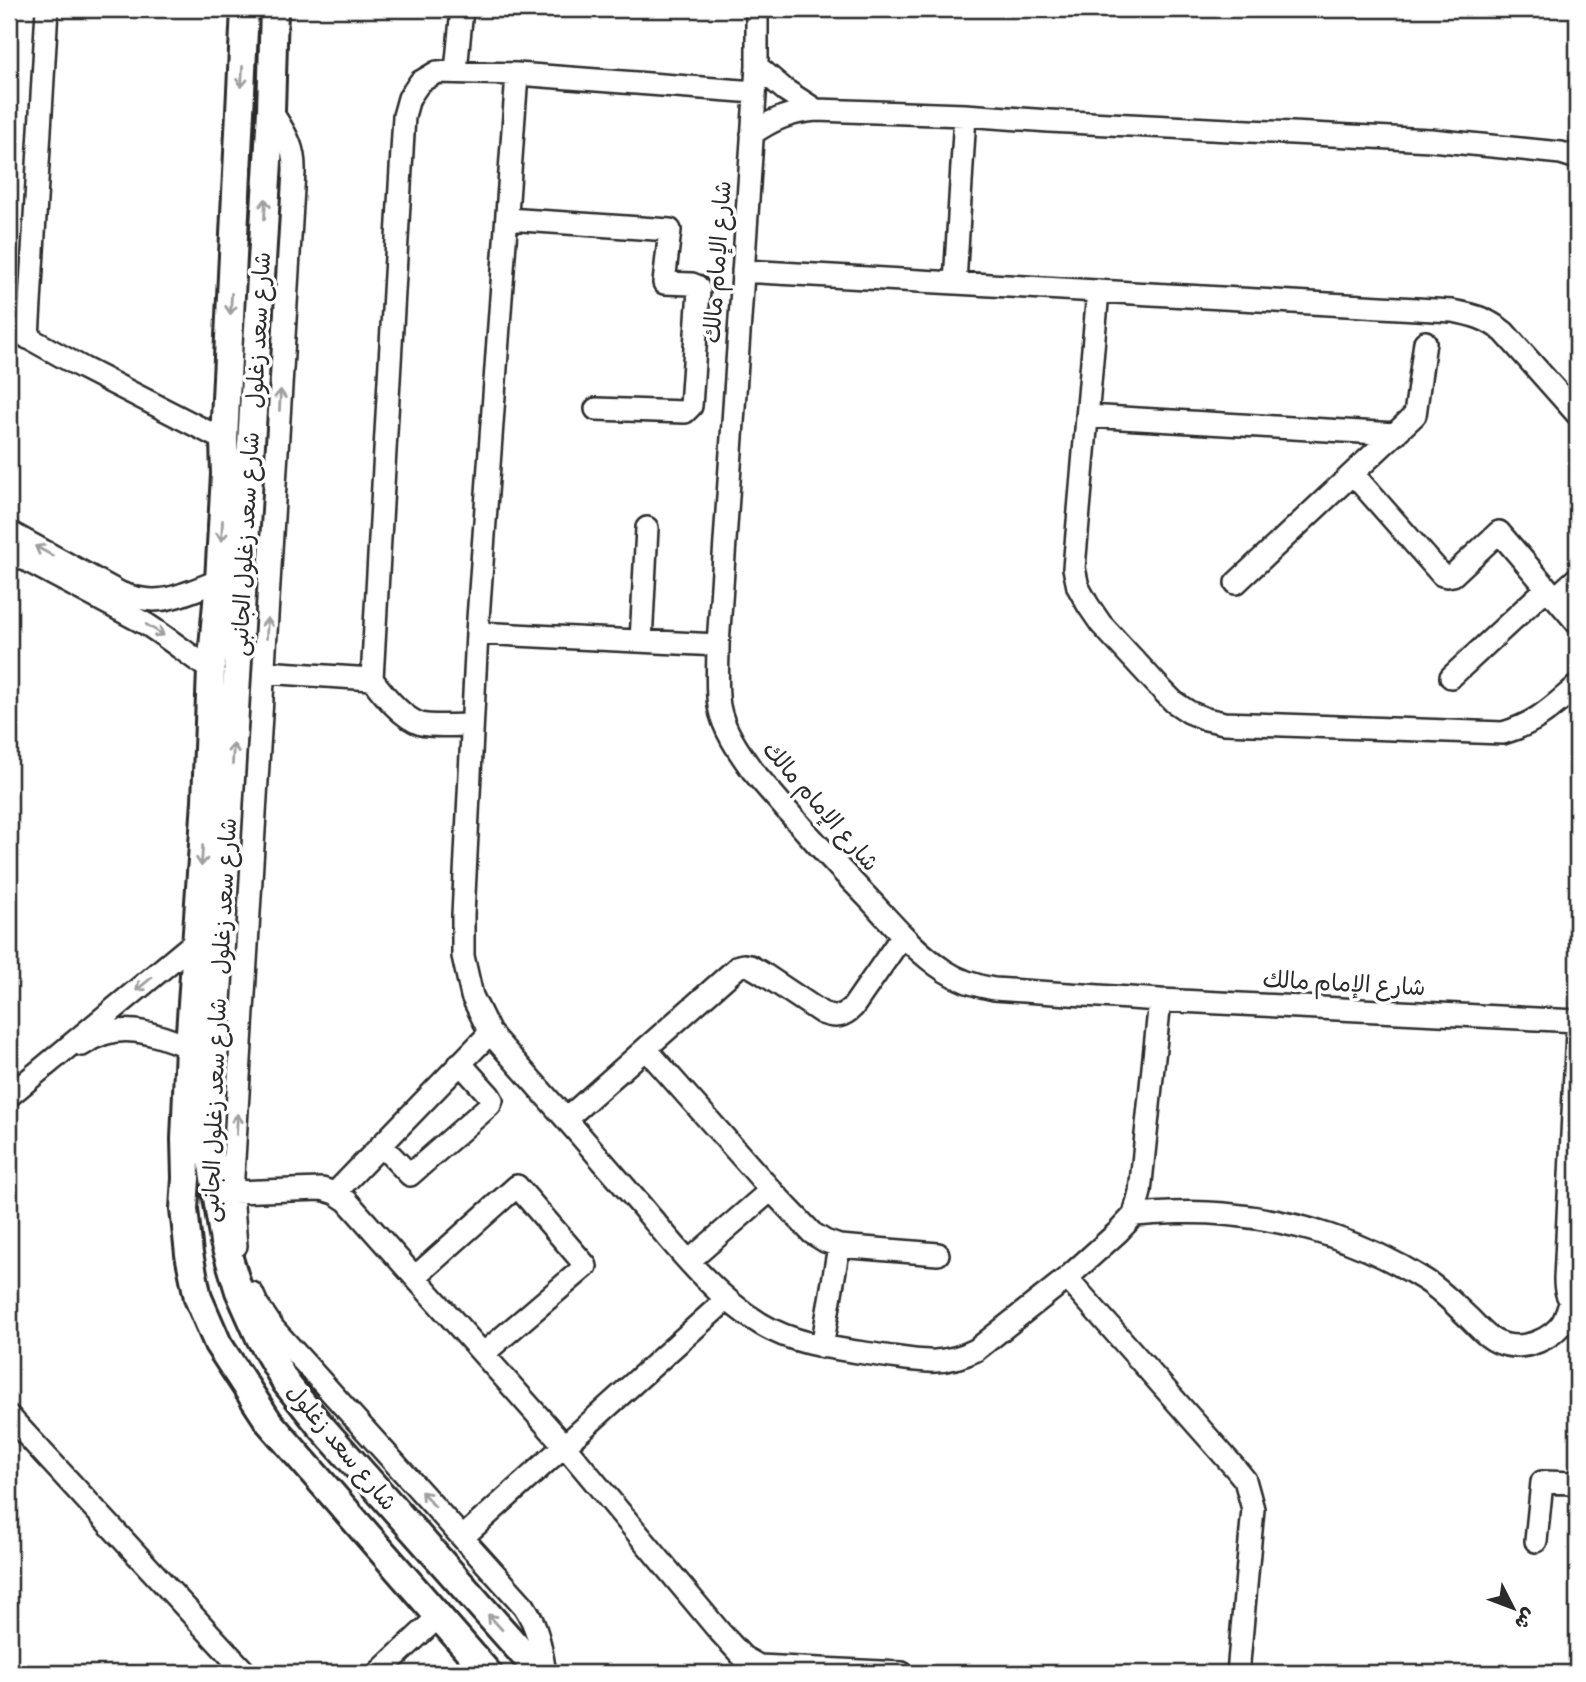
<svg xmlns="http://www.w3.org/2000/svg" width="1586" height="1682" viewBox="0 0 1586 1682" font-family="Itim,'Playpen Sans Arabic',sans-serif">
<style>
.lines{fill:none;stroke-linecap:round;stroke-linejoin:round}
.minor-casing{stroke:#2b2b2b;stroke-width:26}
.major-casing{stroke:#2b2b2b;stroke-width:32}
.minor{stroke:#fff;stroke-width:21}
.major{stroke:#fff;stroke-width:26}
.oneway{stroke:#a0a0a0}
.labels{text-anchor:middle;stroke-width:7;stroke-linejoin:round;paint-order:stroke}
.street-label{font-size:23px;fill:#2b2b2b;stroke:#fff}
</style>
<rect width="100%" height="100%" fill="#fff"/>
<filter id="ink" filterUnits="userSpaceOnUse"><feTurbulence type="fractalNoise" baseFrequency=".0143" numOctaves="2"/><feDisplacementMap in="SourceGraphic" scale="14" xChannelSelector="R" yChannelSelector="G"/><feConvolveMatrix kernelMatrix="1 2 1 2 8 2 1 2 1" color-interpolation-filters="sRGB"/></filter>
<g filter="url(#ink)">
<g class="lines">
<g class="minor-casing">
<path id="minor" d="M 757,9 L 757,66 L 718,645 C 718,665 716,688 719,706 C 723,729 739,752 752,770 C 790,815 830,859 871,901 C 894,926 916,952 945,971 C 960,981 977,986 994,989 L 1160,1000 L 1577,1021
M 757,66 L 785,90 L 816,110
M 456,71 L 462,9
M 517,74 L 477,633 L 463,915 L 463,956 L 472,996 L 490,1033 C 539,1088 588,1144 637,1201 C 673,1243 712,1295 761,1324 C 795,1345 839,1349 878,1355 C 916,1360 940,1368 976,1350 L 1067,1278 L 1118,1232 L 1134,1215 L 1140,1192 L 1160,1000
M 752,134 C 773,119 791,112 816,110 L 965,115 L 1049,121 L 1431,140 L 1561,153 L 1577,158
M 507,219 L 670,230 L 664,283 L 692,284 L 697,286 L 699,290 L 691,406 L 685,412 L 596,409
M 743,271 L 1452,311 C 1474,315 1486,318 1504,332 L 1577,414
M 955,283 L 965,115
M 1098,291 L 1074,568 L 1078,587 L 1088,605 L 1101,624 L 1162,690 L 1174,702 L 1189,712 L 1206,719 L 1224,723 L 1503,733 C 1537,723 1551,708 1577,686
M 9,327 L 83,368 L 224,440
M 28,338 L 47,9
M 1087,416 L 1396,434
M 1353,474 L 1442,575 L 1447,576 L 1453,575 L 1499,532 L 1577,623
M 9,532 L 120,593 C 162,609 180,594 219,581
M 9,551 L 146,624 C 168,638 189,655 211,670
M 1236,583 L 1415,415 L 1425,342
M 1555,598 L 1577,578
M 477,633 L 718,645
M 641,641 L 647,528
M 264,672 L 372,679
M 1451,677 L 1547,588
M 472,725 C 460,725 431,727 421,724 C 402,718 384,695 372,679 L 404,116 L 409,98 L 420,82 L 437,72 L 517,74 L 755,92
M 1577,1031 L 1565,1279 C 1565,1291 1567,1299 1577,1307
M 82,1045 C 117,1019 153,1033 189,1047
M 646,1049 L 771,1190 L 812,1233 L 825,1241 L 839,1246 L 938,1254
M 9,1096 L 196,941
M 566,1119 L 739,966 L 744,965 L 750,966 L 762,973 L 822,1013 C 836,1018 843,1017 853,1007 L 903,935
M 381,1145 L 410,1175 L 490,1105 L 492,1100 L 489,1095 L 460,1063
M 232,1192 L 322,1189 L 335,1193 L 347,1201 L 564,1445 L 719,1631 L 743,1657 L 759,1666 L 902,1673
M 335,1193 L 490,1033
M 1134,1215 C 1164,1213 1194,1211 1224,1214 C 1294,1220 1365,1242 1425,1280 C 1441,1290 1455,1305 1469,1318 C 1480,1329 1490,1342 1507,1345 C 1527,1349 1552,1339 1563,1322 C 1566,1316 1568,1308 1571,1302
M 236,1246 L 232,1192 L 294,172 C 295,146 285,133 271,111
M 689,1261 L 771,1190
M 415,1277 L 517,1186 L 586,1266 L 483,1354
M 1067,1278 L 1236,1469 L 1245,1480 L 1253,1509 L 1238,1673
M 252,1293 L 257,1304 L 273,1328 L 524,1606 C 538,1627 541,1649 545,1673
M 822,1347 L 839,1246
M 9,1416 L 246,1673
M 463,1537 L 727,1299
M 1536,1541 L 1542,1482 L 1577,1483
M 378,1673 L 438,1617"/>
</g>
<g class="major-casing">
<path id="major" d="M 245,9 L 224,440 L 225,474 L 219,581 L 211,670 L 206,801 L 189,1047 L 185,1139 L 186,1178 L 184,1209 L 189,1254 L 198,1298 L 218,1344 L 269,1422 L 488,1673
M 274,9 L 271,111 L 210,1127 L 210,1152 L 224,1242 L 239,1291 L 260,1338 L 286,1383 L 318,1423 L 540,1673"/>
</g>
<use href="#minor" class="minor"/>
<use href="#major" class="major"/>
</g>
<defs><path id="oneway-shaft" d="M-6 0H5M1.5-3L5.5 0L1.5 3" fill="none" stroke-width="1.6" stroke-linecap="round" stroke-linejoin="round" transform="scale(1.75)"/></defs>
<g class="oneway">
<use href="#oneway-shaft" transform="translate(242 77) rotate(93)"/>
<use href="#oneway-shaft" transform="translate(265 209) rotate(-87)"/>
<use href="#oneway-shaft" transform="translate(231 304) rotate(93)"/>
<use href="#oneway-shaft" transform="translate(280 400) rotate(-87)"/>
<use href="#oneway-shaft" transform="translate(222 531) rotate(93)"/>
<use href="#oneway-shaft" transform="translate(44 551) rotate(-151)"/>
<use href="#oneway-shaft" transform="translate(267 628) rotate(-87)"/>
<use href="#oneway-shaft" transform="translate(155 630) rotate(32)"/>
<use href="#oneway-shaft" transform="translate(233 754) rotate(-87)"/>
<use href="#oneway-shaft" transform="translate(202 856) rotate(94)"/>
<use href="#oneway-shaft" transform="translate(144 984) rotate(140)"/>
<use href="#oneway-shaft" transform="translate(237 1124) rotate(-87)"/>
<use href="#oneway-shaft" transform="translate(428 1499) rotate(-132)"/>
<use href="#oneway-shaft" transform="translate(495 1622) rotate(-132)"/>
</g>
</g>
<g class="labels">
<g class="street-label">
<text transform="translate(717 262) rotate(-86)" y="8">شارع الإمام مالك</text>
<text transform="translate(258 330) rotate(-87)" y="8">شارع سعد زغلول</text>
<text transform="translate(245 544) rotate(-87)" y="8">شارع سعد زغلول الجانبى</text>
<text transform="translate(821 806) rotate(49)" y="8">شارع الإمام مالك</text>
<text transform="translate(224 896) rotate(-87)" y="8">شارع سعد زغلول</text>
<text transform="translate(1344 983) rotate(3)" y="8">شارع الإمام مالك</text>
<text transform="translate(214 1110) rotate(-88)" y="8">شارع سعد زغلول الجانبى</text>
<text transform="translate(342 1447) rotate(50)" y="8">شارع سعد زغلول</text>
</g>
</g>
<rect width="1586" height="1682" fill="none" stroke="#fff" stroke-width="35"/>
<rect x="18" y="18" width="1551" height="1647" fill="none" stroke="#2b2b2b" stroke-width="2.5" filter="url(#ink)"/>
<g transform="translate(1513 1608) rotate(132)" stroke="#ffffff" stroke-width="5" paint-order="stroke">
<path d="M0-5L12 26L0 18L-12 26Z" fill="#2b2b2b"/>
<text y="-10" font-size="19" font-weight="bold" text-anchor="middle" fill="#2b2b2b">ش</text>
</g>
</svg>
